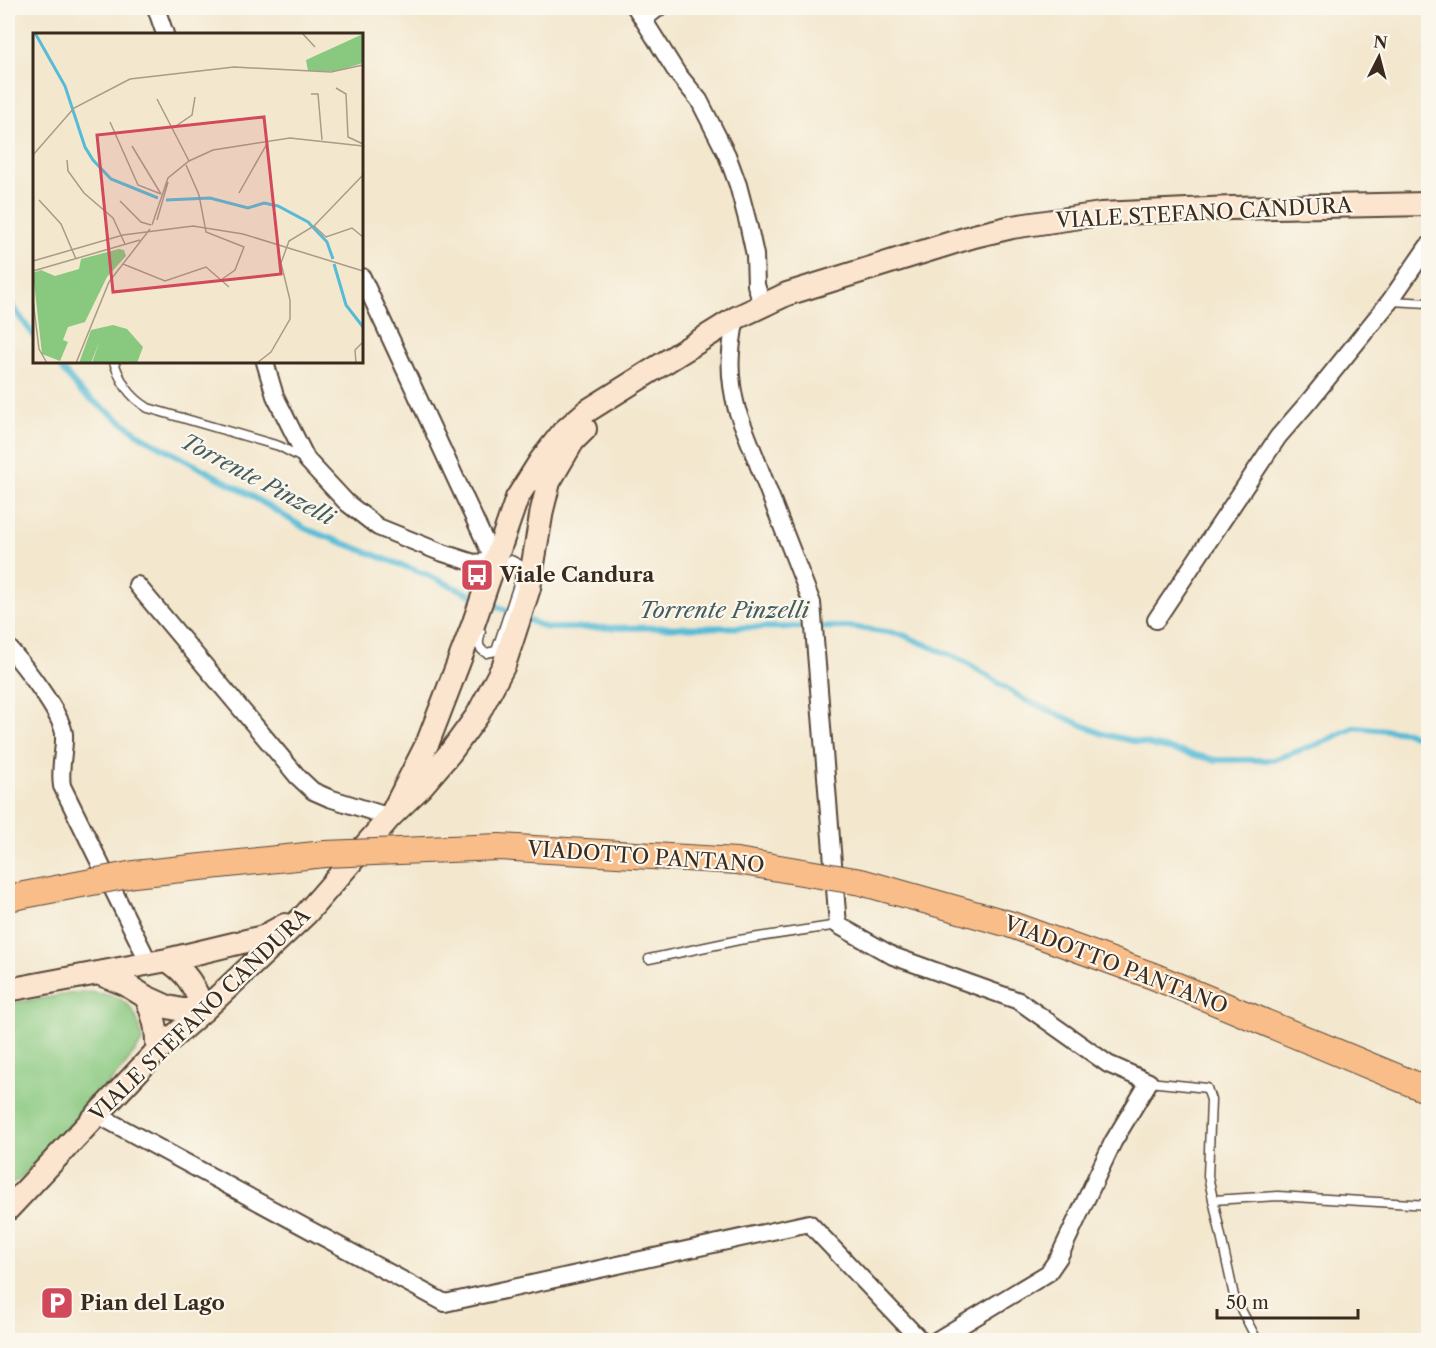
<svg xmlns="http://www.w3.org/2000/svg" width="1436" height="1348" viewBox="0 0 1436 1348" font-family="'Libre Caslon Text',serif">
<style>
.green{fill:#88c87f;stroke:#62794e;stroke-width:1.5}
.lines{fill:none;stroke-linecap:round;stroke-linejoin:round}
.stream{stroke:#57bbd6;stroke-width:6}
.lane-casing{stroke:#574638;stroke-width:11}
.street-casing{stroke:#574638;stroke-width:20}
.secondary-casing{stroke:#574638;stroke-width:26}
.lane{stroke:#fff;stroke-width:8}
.street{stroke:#fff;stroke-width:16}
.secondary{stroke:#fce5cf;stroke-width:22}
.primary-bridge-casing{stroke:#574638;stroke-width:28;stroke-linecap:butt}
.primary-bridge{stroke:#f8bd88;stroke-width:26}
.labels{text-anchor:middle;stroke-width:4.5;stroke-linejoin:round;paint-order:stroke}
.street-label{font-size:21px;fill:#3b2a1e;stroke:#fbf7ec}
.poi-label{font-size:21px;font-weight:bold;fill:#3b2a1e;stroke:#fbf7ec;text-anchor:start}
.water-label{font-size:22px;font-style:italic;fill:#455d5e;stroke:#fbf7ec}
.inset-river{fill:none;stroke:#57bbd6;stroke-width:3}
.inset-road{fill:none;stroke:#a99b88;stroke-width:1.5}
.view{fill:#d1495b;fill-opacity:0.15;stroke:#d1495b;stroke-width:3}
.inset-edge{fill:none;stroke:#3b2a1e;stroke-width:3}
</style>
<rect width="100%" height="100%" fill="#fbf7ec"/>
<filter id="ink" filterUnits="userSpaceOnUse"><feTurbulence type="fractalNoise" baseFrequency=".0167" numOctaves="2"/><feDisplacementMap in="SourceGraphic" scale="12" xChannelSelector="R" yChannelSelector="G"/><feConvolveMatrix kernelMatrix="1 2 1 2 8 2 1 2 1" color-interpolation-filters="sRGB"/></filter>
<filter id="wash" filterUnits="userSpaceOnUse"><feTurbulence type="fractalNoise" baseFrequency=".008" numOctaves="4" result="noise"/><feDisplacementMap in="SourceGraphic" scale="24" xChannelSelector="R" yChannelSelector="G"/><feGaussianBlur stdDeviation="1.35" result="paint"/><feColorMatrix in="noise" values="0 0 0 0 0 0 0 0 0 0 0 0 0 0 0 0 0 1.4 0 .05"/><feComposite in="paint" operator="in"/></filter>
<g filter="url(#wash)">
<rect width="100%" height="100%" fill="#f3e7ce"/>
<path class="green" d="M 82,992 C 120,993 138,1002 142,1042 L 122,1069 L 20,1179 L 8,1186 L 8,1004 Z"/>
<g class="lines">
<path class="stream" d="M 8,300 L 34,336
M 56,362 L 81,392 L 143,437 L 245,492 L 306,529 L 425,574 L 478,598
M 487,602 L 511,612
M 523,618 L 547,628 L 852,627 L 901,634 L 966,662 L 1025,700 L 1103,734 L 1216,760 L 1273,760 L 1323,742 L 1355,727 L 1407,732 L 1428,742"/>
</g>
</g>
<g filter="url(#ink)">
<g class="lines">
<g class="lane-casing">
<path id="lane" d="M 1391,301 L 1428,303
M 114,362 C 121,383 129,396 148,408 L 279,446 L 304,459
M 501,569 L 503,564 L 511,560 L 519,564 L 520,569 L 518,596
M 481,632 C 478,642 477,648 486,653 L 496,651 L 518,585
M 649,959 L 739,940 L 838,925
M 1149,1082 L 1207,1088 L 1211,1100 L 1208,1176 L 1234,1296 L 1257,1340
M 1213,1200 L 1278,1196 L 1428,1205"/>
</g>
<g class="street-casing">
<path id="street" d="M 156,8 L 165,34
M 636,8 L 677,73 L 699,100 L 727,155 L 738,185 L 748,223 L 755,255 L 756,285 L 762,304
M 644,19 L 658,8
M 736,318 C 729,352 728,376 737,410 L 812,603 L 838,925 L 893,956 L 1019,1001 L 1108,1064 L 1149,1082 L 1113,1142 L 1059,1257 L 1048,1273 L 937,1340
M 265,362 L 275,396 L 307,460 L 347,503 L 378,527 L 440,552 L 474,563 L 494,561 L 362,277
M 137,585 L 298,777 L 313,791 L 329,798 L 390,817
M 1156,620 L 1278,437 L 1310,400 L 1390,301 L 1428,246
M 8,647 C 22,663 62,714 64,734 C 65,751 59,767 62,786 L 149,963
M 96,1114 L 445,1303 L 809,1223 L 920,1340"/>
</g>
<g class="secondary-casing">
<path id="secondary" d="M 390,817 L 428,742 L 473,625 L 517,498 L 541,460 L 563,432 L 587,411 L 736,318 L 787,294 L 974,236 L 1012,227 L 1101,214 L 1231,208 L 1428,204
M 100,974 L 125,984 L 146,997 L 168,1007 L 182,1010 L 204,1010 C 194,987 189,974 167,960
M 8,990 L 167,960 L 263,937 L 285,925
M 146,997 C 154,1016 158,1030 157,1051
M 8,1209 L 157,1051 L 204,1010 L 306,914 L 390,817 L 420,788 L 450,753 L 477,716 L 504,665 L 529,588 L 542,510 L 549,482 L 573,441 L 585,429"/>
</g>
<use href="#lane" class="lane"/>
<use href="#street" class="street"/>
<use href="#secondary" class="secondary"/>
<g class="primary-bridge-casing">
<path id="primary-bridge" d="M 8,898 L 134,874 L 325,854 L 499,847 L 737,861 L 861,882 L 1009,924 L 1153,976 L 1428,1090"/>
</g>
<use href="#primary-bridge" class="primary-bridge"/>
</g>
</g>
<defs>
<g id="bus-square" transform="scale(1.725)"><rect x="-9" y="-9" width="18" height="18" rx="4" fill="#d1495b" stroke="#fbf7ec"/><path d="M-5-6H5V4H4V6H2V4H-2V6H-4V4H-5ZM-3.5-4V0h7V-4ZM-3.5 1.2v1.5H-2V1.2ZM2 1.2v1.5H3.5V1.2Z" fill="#fff"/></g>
<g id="parking-square" transform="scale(1.725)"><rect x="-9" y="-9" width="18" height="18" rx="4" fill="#d1495b" stroke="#fbf7ec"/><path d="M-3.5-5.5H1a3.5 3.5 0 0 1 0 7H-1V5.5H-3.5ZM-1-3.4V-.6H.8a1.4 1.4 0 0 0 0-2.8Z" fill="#fff"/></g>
</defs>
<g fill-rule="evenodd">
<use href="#bus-square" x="477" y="575"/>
<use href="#parking-square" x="57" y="1303"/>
</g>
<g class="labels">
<g class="street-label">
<text transform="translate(1204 213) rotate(-3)" y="7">VIALE STEFANO CANDURA</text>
<text transform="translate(646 857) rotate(4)" y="7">VIADOTTO PANTANO</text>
<text transform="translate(1116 965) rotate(21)" y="7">VIADOTTO PANTANO</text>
<text transform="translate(200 1015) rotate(-44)" y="7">VIALE STEFANO CANDURA</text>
</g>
<g class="poi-label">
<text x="500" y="582">Viale Candura</text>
<text x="80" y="1310">Pian del Lago</text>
</g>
<g class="water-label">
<text transform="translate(258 479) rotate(28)" y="8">Torrente Pinzelli</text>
<text x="724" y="618">Torrente Pinzelli</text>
</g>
</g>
<g transform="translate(33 33)">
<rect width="330" height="330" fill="#f3e7ce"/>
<path d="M 330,1 L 330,30 L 304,38 L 275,38 L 273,27 ZM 86,216 L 91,217 L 93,223 L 74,244 L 52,289 L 35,294 L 30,307 L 35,309 L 27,328 L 9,321 L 0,240 L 8,237 L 22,243 L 46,236 L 48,226 ZM 80,292 L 94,296 L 110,314 L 104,330 L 59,330 L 67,307 L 58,330 L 46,330 L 58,297 Z" fill="#88c87f"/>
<path class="inset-river" d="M 2,0 L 32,53 L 52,114 L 60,127 L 78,146 L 125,165M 133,167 L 177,165 L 215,175 L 231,170 L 245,173 L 275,189 L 294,209 L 300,226M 301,231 L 313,272 L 330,294"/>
<path class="inset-road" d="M 269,0 L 282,14M 303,55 L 313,61 L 315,104 L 330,111M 278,61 L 285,61 L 289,107M 124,66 L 156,128M 77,89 L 105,152 L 128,161M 140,95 L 159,82 L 162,64M 99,113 L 128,161M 0,122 L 41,75 L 97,46 L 201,34 L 298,39 L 330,32M 34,127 L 35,138 L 51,160 L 80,185 L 92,211M 153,132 L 166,162 L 173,199 L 211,214 L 202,237 L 188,247M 206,160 L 235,109M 6,167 L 28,191 L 43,226M 87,168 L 108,189 L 118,192M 124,187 L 135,149M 119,192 L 135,145 L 156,128 L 180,117 L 257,105 L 330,113M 281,193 L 293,204 L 319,195 L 330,204M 0,228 L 90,202 L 160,193 L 210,201 L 330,238M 90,231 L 132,248 L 173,234 L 196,254M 0,238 L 107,207M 0,267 L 6,316 L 14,330M 43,330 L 76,249 L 117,196M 224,330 L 238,319 L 257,286 L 257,267 L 248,230 L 256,208 L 281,193 L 330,142M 323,330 L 322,317 L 330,309"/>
<path class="view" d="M 231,84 L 248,241 L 80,259 L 64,102 Z"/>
<rect width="330" height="330" class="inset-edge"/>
</g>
<rect width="1436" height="1348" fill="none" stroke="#fbf7ec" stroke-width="30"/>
<g transform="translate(1379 57) rotate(6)" stroke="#fbf7ec" stroke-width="4.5" paint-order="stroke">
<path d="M0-4.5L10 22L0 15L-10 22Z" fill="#3b2a1e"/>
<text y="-9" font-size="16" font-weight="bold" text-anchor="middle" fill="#3b2a1e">N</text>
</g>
<path d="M1217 1309v9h141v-9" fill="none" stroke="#3b2a1e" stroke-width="3"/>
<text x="1226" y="1309" font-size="18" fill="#3b2a1e" stroke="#fbf7ec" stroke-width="4.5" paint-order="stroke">50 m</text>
</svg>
